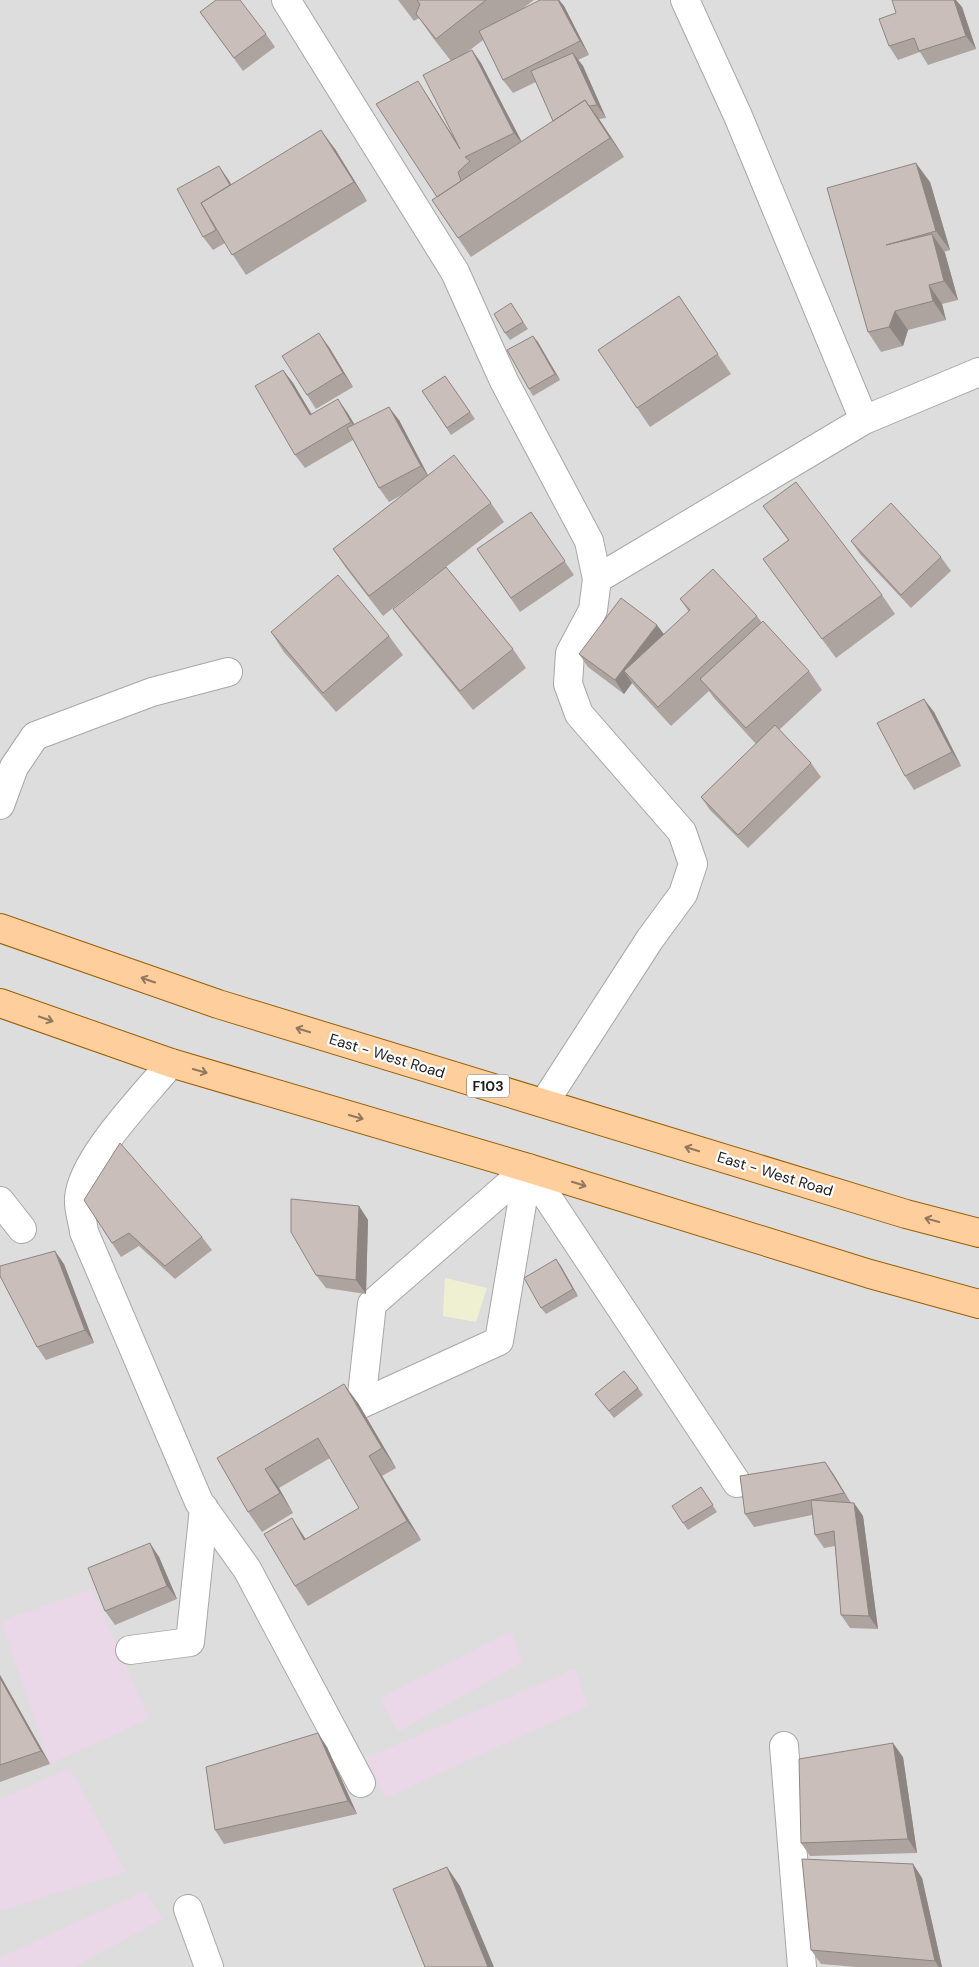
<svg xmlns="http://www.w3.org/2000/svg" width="979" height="1967" viewBox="0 0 979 1967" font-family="'DM Sans',sans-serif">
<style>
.residential{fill:#dedddd}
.industrial{fill:#ead7e7}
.farmland{fill:#eff0d1}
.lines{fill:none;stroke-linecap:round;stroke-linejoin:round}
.street-casing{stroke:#a7a7a7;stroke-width:30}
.primary-casing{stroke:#9b5e00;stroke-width:30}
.street{stroke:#fff;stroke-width:28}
.primary{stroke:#ffce9d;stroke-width:28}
.wall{fill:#ada39f;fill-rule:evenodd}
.shaded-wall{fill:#8d8582}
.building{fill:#c9beb9;stroke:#8d8582}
.oneway{stroke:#90775e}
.labels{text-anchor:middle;stroke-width:4.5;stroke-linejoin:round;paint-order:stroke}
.shield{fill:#fff;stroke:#636363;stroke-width:1}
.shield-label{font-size:14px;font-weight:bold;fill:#202020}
.street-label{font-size:15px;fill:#202020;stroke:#fff}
</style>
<rect width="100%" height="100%" fill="#f1ece6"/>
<path class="residential" d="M 0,0 L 979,0 L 979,1967 L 0,1967 Z"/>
<path class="industrial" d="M 92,1589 L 149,1719 L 50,1764 L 1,1621 Z
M 511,1631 L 523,1662 L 398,1732 L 380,1698 Z
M 575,1669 L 588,1706 L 386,1798 L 365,1758 Z
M 70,1768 L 126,1872 L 0,1911 L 0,1799 Z
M 145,1891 L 163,1919 L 74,1967 L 0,1967 L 0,1957 Z"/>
<path class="farmland" d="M 445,1278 L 487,1288 L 476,1322 L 443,1316 Z"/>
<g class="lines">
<g class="street-casing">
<path id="street" d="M 286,0 L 455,272 L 504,381 L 589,541 L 597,579 L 593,610 L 570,653 L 568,684 L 579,714 L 682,832 L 693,864 L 683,894 L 650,939 L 544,1103
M 685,0 L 738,116 L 864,420
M 597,579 L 864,420 L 979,372
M 0,805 L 14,767 L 35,736 L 152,692 L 228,672
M 171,1063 C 146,1094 82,1158 79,1198 C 78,1209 83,1222 84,1232 L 199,1502 L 247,1569 L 361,1783
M 528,1168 L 499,1341 L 361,1404 L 372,1304 Z
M 528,1168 L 737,1483
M 0,1201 L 22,1229
M 130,1650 L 190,1642 L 204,1508
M 784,1746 L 802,1967
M 188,1909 L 209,1967"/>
</g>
<g class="primary-casing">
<path id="primary" d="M 0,928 L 218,1004 L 906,1214 L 979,1233
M 0,1003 L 171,1063 L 528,1168 L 870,1274 L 979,1304"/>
</g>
<use href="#street" class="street"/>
<use href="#primary" class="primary"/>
</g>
<path class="wall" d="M 398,0 L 534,0 L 522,9 L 559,0 L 564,6 L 589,55 L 578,60 L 583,66 L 606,118 L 599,119 L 624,157 L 471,257 L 458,238 L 437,197 L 427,95 L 455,140 L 451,61 L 433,38 L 419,18 L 414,21 ZM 483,40 L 503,80 L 513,93 L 536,82 L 553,121 L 521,142 L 481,63 L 472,50 L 466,53 Z
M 962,7 L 976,49 L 928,65 L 920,52 L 898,60 L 889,46 Z
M 200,12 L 266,34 L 275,47 L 243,71 Z
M 335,149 L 367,201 L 246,275 L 225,243 L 213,250 L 203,237 L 228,179 L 231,184 Z
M 930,182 L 950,250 L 944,252 L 945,253 L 958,300 L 942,304 L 946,320 L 908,330 L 903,346 L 881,352 L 868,332 L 827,188 Z
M 679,296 L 731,374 L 650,427 L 637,408 Z
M 511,303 L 528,329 L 510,340 L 505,333 Z
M 533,336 L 560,380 L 533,396 L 529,389 Z
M 329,347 L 353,387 L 316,409 L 307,395 Z
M 283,370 L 293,383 L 311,414 L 347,412 L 354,425 L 399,420 L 428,476 L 491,503 L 504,522 L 446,567 L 513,649 L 526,668 L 473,710 L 407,628 L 393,609 L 445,567 L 383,616 L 346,568 L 333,549 L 407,492 L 389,502 L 379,488 L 353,440 L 305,468 L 295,455 Z
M 445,376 L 475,419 L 451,435 L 422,391 Z
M 763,506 L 882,595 L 895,614 L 836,658 L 763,559 L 788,540 Z
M 531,512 L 574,575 L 520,612 L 477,549 Z
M 851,541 L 941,557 L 951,571 L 911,608 L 860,554 Z
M 680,599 L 757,616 L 762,623 L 809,671 L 822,690 L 779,730 L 811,763 L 821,777 L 748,848 L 710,810 L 701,797 L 756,744 L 714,698 L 709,691 L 671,726 L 638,690 L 632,683 L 624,694 L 588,667 L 579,654 L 664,635 L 689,612 Z
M 271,632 L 389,636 L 403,655 L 336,712 L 284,652 Z
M 934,712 L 961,766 L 914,790 L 905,776 Z
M 84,1200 L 202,1237 L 212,1250 L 175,1279 L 139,1246 L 121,1257 Z
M 359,1206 L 368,1220 L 366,1294 L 326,1288 L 316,1275 Z
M 556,1259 L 578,1296 L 546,1314 L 541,1308 Z
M 64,1264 L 94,1343 L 46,1360 L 37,1347 Z
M 638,1388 L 643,1395 L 614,1418 L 595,1394 Z
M 358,1403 L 396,1468 L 382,1476 L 421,1540 L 308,1606 L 295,1586 L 306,1539 L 359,1508 L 330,1458 L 279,1488 L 293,1513 L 262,1532 L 248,1512 L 217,1458 Z
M 825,1462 L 834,1475 L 851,1503 L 854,1503 L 863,1516 L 878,1629 L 850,1628 L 841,1615 L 835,1546 L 824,1548 L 815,1535 L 812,1515 L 754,1527 L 745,1514 Z
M 701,1487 L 717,1512 L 688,1530 L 683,1523 Z
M 159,1557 L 177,1599 L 115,1625 L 105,1611 Z
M 0,1675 L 50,1764 L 0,1782 Z
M 327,1747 L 357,1814 L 224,1844 L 215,1830 Z
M 903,1757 L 917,1853 L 810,1856 L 801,1843 Z
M 913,1864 L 922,1878 L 942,1967 L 856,1967 L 821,1964 L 811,1950 Z"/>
<path class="shaded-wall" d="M 558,0 L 559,0 L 564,6 L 589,55 L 580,41 Z
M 954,0 L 956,0 L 962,7 L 976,49 L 966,36 Z
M 472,50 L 481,63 L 524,146 L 514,133 Z
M 573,53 L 583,66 L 606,118 L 597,105 Z
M 418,81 L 427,95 L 466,157 L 460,149 Z
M 585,100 L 599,119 L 624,157 L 610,138 Z
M 321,130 L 335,149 L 367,201 L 354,182 Z
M 916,163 L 930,182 L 950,250 L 936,231 Z
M 219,166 L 228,179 L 241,203 L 232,189 Z
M 932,234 L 945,253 L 958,300 L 944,281 Z
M 929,285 L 942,304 L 946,320 L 933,301 Z
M 895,311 L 908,330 L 903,346 L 889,327 Z
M 319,333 L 329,347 L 353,387 L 343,373 Z
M 533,336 L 538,342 L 560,380 L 555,374 Z
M 283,370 L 293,383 L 320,428 L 310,415 Z
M 338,399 L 347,412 L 361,435 L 351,422 Z
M 389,407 L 399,420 L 430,479 L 421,466 Z
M 657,625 L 667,638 L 624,671 L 632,683 L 624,694 L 615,680 Z
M 924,699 L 934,712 L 961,766 L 952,752 Z
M 359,1206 L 368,1220 L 366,1294 L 356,1280 Z
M 55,1251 L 64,1264 L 94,1343 L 85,1330 Z
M 556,1259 L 561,1266 L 578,1296 L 573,1289 Z
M 344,1384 L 358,1403 L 396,1468 L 382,1448 Z
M 369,1456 L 382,1476 L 421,1540 L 407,1521 Z
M 825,1462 L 834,1475 L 853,1507 L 844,1493 Z
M 265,1469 L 279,1488 L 293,1513 L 280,1493 Z
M 854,1503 L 863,1516 L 878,1629 L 869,1616 Z
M 292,1518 L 305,1538 L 318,1559 L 304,1540 Z
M 150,1543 L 159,1557 L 177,1599 L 167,1586 Z
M 0,1675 L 50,1764 L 41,1751 L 0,1678 Z
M 318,1733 L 327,1747 L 357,1814 L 348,1801 Z
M 893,1743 L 903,1757 L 917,1853 L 908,1839 Z
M 913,1864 L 922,1878 L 942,1967 L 939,1967 L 935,1961 Z
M 447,1867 L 460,1886 L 494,1967 L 488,1967 Z"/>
<path class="building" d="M 216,0 L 240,0 L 266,34 L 234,58 L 200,12 Z
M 417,0 L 486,0 L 436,39 L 416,14 L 420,4 Z
M 540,0 L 558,0 L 580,41 L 503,80 L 479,31 Z
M 892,0 L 954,0 L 966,36 L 919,51 L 914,38 L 889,46 L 879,19 L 896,13 Z
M 472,50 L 514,133 L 465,157 L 470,161 L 458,172 L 461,181 L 437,197 L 376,104 L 418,81 L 460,149 L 423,75 Z
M 573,53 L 597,105 L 589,106 L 585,100 L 553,121 L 531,71 Z
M 585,100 L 610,138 L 458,238 L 432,200 Z
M 321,130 L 354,182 L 232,255 L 201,203 Z
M 916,163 L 936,231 L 886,245 L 932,234 L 944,281 L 929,285 L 933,301 L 895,311 L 889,327 L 868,332 L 827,188 Z
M 219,166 L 230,185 L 201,203 L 216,230 L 203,237 L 177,189 Z
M 679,296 L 718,354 L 637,408 L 598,350 Z
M 511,303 L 523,322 L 505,333 L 494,314 Z
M 319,333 L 343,373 L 307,395 L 282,356 Z
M 533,336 L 555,374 L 529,389 L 507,350 Z
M 283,370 L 310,415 L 338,399 L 351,422 L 295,455 L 255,386 Z
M 445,376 L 470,412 L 447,428 L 422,391 Z
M 389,407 L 421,466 L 379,488 L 347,428 Z
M 454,455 L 491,503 L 369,596 L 333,549 Z
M 796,482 L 882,595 L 822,639 L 763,559 L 789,540 L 763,506 Z
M 891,503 L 941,557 L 901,595 L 851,541 Z
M 531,512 L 565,561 L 511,598 L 477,549 Z
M 446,567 L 513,649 L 460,691 L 393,609 Z
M 713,569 L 757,616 L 658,707 L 624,671 L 690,610 L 680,599 Z
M 338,575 L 389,636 L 323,693 L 271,632 Z
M 621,598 L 657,625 L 615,680 L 579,654 Z
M 763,621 L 809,671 L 746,728 L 700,679 Z
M 924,699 L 952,752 L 905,776 L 877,723 Z
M 775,725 L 811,763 L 738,835 L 701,797 Z
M 120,1143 L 202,1237 L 165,1266 L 129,1233 L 112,1243 L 84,1200 Z
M 291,1199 L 359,1206 L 356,1280 L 316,1275 L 291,1232 Z
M 55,1251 L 85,1330 L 37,1347 L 0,1276 L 0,1266 Z
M 556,1259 L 573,1289 L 541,1308 L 524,1278 Z
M 624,1371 L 638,1388 L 609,1411 L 595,1394 Z
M 344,1384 L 382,1448 L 369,1456 L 407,1521 L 295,1586 L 264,1534 L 292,1518 L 304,1540 L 359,1508 L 318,1438 L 265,1469 L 280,1493 L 248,1512 L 217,1458 Z
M 825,1462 L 844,1493 L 811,1500 L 854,1503 L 869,1616 L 841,1615 L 834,1531 L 815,1535 L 811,1500 L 745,1514 L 740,1476 Z
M 701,1487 L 713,1505 L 683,1523 L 672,1506 Z
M 150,1543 L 167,1586 L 105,1611 L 88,1568 Z
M 0,1678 L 41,1751 L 0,1765 Z
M 318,1733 L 348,1801 L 215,1830 L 206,1767 Z
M 893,1743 L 908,1839 L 801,1843 L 799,1759 Z
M 802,1859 L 913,1864 L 935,1961 L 811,1950 Z
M 447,1867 L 488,1967 L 425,1967 L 393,1889 Z"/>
<defs><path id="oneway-shaft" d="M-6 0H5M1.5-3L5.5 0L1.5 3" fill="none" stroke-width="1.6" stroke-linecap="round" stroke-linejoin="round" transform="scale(1.25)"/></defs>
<g class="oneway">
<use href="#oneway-shaft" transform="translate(148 980) rotate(-161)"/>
<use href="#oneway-shaft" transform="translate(46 1019) rotate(19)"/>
<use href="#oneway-shaft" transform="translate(303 1030) rotate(-163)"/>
<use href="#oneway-shaft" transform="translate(200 1071) rotate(16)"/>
<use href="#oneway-shaft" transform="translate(356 1117) rotate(16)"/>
<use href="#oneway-shaft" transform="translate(692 1149) rotate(-163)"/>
<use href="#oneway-shaft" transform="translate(579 1184) rotate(17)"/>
<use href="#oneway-shaft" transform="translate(932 1220) rotate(-165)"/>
</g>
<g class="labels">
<rect class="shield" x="467" y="1074.5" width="42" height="23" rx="4"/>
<g class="shield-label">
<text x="488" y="1091">F103</text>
</g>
<g class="street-label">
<text transform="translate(387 1056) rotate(17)" y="5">East - West Road</text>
<text transform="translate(775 1174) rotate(17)" y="5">East - West Road</text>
</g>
</g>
</svg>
